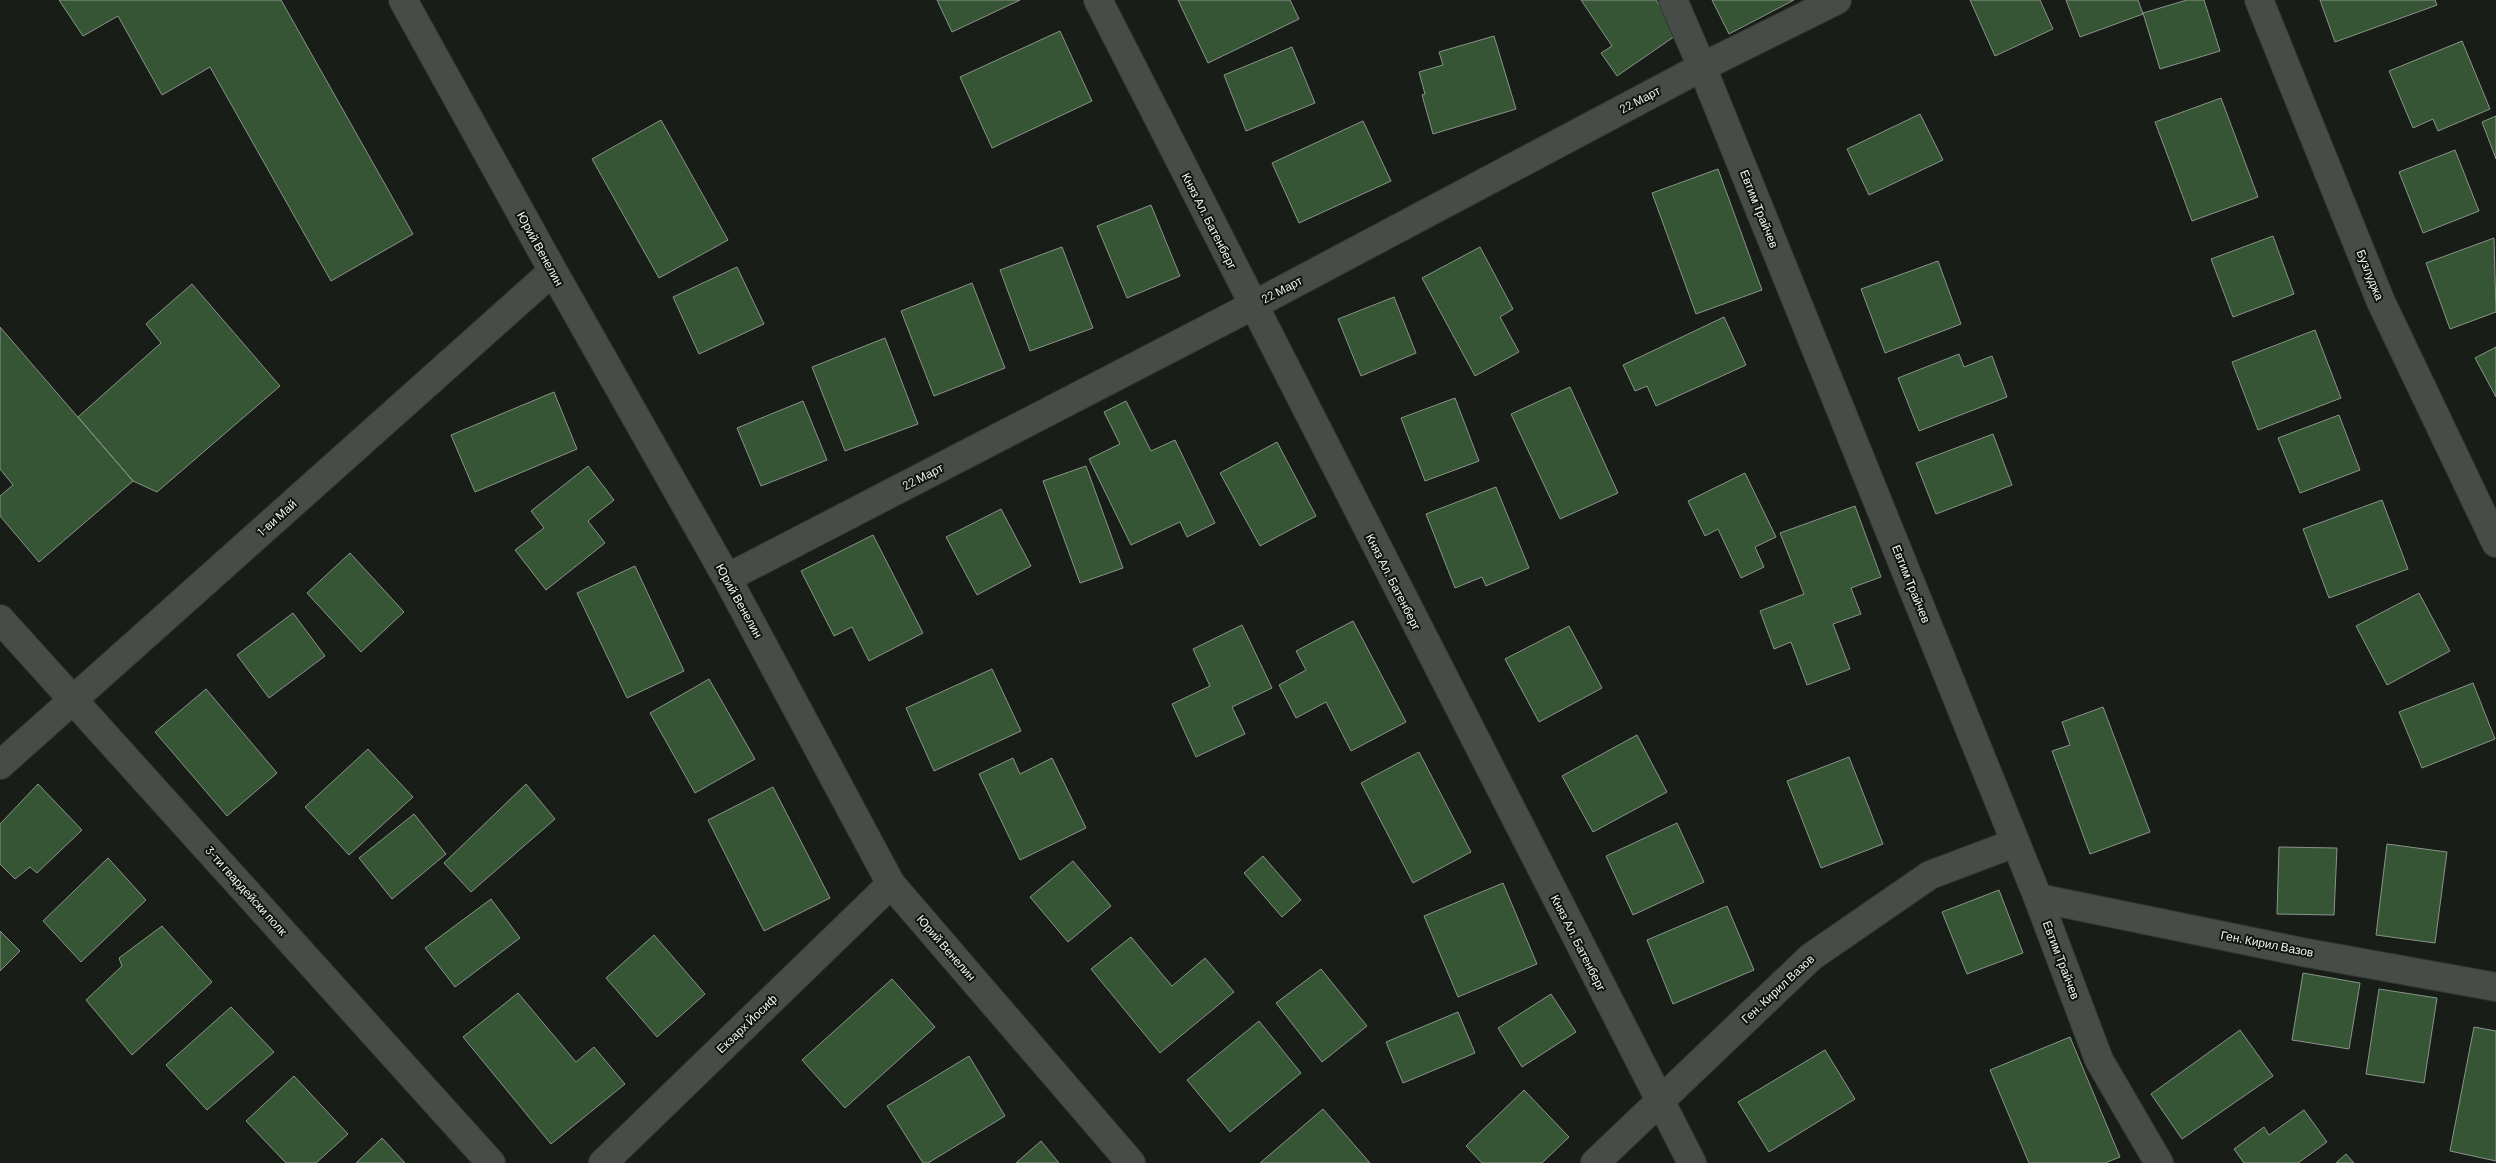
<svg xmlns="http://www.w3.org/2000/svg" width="2496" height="1163" viewBox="0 0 2496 1163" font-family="Barlow,sans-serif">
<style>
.building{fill:#365535;stroke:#8a938a}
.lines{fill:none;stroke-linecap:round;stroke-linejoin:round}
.minor-casing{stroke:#323831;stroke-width:30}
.minor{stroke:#484c48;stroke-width:28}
.labels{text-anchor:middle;stroke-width:4;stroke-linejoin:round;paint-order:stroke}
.street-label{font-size:12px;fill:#eff4ef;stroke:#0f150e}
</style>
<rect width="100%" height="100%" fill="#181e17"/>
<path class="building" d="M 59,0 L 281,0 L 413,234 L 331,281 L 210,67 L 162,95 L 118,16 L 83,36 Z
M 937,0 L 1020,0 L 952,32 Z
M 1178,0 L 1290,0 L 1299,19 L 1208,63 Z
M 1581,0 L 1656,0 L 1678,34 L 1617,76 L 1601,53 L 1612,46 Z
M 1712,0 L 1794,0 L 1729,34 Z
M 1970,0 L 2040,0 L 2053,29 L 1995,56 Z
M 2066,0 L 2138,0 L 2143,14 L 2080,37 Z
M 2187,0 L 2204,0 L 2220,51 L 2160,69 L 2143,13 Z
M 2320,0 L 2435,0 L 2437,5 L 2335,42 Z
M 1060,31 L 1092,101 L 992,148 L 960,77 Z
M 1494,36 L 1516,109 L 1433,134 L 1422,95 L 1425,94 L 1419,72 L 1443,65 L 1439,52 Z
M 2462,41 L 2490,109 L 2438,131 L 2433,119 L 2413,128 L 2389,71 Z
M 1292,47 L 1315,103 L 1246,131 L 1224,75 Z
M 2221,98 L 2258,197 L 2192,221 L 2155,122 Z
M 1920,114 L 1943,160 L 1869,195 L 1847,149 Z
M 2496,116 L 2496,159 L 2482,122 Z
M 661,120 L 728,240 L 659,278 L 592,159 Z
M 1363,121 L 1391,181 L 1299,223 L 1272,163 Z
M 2455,150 L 2479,211 L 2423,233 L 2399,172 Z
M 1718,169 L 1762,290 L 1696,314 L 1652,193 Z
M 1151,205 L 1180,276 L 1127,298 L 1097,226 Z
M 2273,236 L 2294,294 L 2233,317 L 2211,259 Z
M 2494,238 L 2496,312 L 2450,329 L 2426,263 Z
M 1062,247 L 1093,328 L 1030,351 L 1000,270 Z
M 1480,247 L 1513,309 L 1500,317 L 1519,352 L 1475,376 L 1422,278 Z
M 1938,261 L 1961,324 L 1885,353 L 1861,289 Z
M 737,267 L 764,324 L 699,354 L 673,297 Z
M 972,283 L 1005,368 L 934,396 L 901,311 Z
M 192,284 L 280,386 L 157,492 L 133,481 L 78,417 L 161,343 L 146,324 Z
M 1394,297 L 1416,353 L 1361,376 L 1338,319 Z
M 1724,317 L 1746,365 L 1656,406 L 1647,386 L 1635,391 L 1623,365 Z
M 0,327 L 133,481 L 39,562 L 0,516 L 0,496 L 13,485 L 0,469 Z
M 2315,330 L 2341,398 L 2258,430 L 2232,362 Z
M 885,338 L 918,424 L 845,451 L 812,367 Z
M 2496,347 L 2496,397 L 2475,358 Z
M 1959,354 L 1964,367 L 1992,356 L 2007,397 L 1919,431 L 1898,378 Z
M 1570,387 L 1618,493 L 1560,519 L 1511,414 Z
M 554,392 L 577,449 L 475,492 L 451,435 Z
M 1455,398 L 1479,461 L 1425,481 L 1401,418 Z
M 803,401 L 827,460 L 761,486 L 737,428 Z
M 1126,401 L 1151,451 L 1175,440 L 1215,523 L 1187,537 L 1180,522 L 1131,545 L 1089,459 L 1120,444 L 1104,412 Z
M 2339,415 L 2360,470 L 2300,493 L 2278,438 Z
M 1993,434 L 2012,485 L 1936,514 L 1916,463 Z
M 1277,442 L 1316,516 L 1260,546 L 1220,473 Z
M 588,466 L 614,500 L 588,521 L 605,543 L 546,590 L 515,550 L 544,528 L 531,511 Z
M 1086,466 L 1123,568 L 1080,583 L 1043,481 Z
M 1745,473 L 1776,537 L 1755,547 L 1764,567 L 1741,578 L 1718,529 L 1705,536 L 1688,501 Z
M 1496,487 L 1529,568 L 1486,586 L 1482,577 L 1455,588 L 1426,514 Z
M 2382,500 L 2408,569 L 2329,598 L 2303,529 Z
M 1855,506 L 1881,577 L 1851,588 L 1861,614 L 1833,624 L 1850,669 L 1807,685 L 1791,642 L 1774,649 L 1760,611 L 1804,594 L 1780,533 Z
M 1001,509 L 1031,566 L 977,595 L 946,537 Z
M 873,535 L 923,633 L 869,661 L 852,627 L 834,636 L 801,571 Z
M 350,553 L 404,612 L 361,652 L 307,593 Z
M 635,566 L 684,671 L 627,698 L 577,593 Z
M 2419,593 L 2450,651 L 2387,685 L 2356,626 Z
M 293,613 L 325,656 L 269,698 L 237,655 Z
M 1353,621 L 1406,722 L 1351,751 L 1326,702 L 1296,718 L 1279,685 L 1306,670 L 1296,651 Z
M 1242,625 L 1272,688 L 1232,707 L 1245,734 L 1196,757 L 1172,704 L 1210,686 L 1193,649 Z
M 1569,626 L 1602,688 L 1539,722 L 1505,659 Z
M 992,669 L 1021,731 L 934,771 L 906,708 Z
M 709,679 L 755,759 L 695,793 L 650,713 Z
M 2473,683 L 2495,739 L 2422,768 L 2399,712 Z
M 206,689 L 277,773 L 227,816 L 155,732 Z
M 2103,707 L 2150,832 L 2090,854 L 2052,751 L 2070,745 L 2062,722 Z
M 1637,735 L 1667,792 L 1593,832 L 1562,776 Z
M 368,749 L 413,797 L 349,855 L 305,807 Z
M 1419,752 L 1471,852 L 1413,883 L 1361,783 Z
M 1849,757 L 1883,844 L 1821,868 L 1787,781 Z
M 1013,758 L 1020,774 L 1052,758 L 1086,828 L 1020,860 L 979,774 Z
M 38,784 L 82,830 L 37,873 L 30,867 L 15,879 L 0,864 L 0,824 Z
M 526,784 L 555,819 L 471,892 L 444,863 Z
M 773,787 L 830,898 L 764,931 L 708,820 Z
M 414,814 L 446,854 L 392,899 L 359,858 Z
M 1677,823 L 1704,882 L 1633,915 L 1606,856 Z
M 2387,844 L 2447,852 L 2435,943 L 2376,935 Z
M 2279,847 L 2337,848 L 2334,915 L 2277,914 Z
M 1263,856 L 1301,900 L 1282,917 L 1244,873 Z
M 108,858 L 146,900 L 81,962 L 43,921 Z
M 1073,861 L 1111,906 L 1068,942 L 1030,897 Z
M 1503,883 L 1537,964 L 1458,997 L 1424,916 Z
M 1999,890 L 2023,953 L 1967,974 L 1942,912 Z
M 491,899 L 520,938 L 455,987 L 425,948 Z
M 1727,906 L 1754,970 L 1673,1004 L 1647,940 Z
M 162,926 L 212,982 L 132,1055 L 86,1000 L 122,966 L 119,958 Z
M 0,931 L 20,951 L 0,971 Z
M 654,935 L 705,994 L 657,1037 L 606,978 Z
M 1131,937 L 1172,986 L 1205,958 L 1234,992 L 1160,1053 L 1091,969 Z
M 1321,969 L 1367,1026 L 1322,1062 L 1276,1003 Z
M 2303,973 L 2360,983 L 2349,1049 L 2292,1040 Z
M 892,979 L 935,1027 L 845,1108 L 802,1060 Z
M 2379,989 L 2437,998 L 2424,1083 L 2366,1074 Z
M 518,993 L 576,1062 L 594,1047 L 625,1084 L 551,1144 L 463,1037 Z
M 1551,994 L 1576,1032 L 1522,1067 L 1498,1028 Z
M 231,1007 L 274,1052 L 207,1110 L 166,1065 Z
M 1458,1012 L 1475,1053 L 1403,1083 L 1386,1042 Z
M 1259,1021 L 1301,1073 L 1230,1132 L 1187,1080 Z
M 2474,1027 L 2496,1031 L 2496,1161 L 2450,1151 Z
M 2240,1030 L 2273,1076 L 2182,1139 L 2151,1094 Z
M 2070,1037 L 2120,1157 L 2105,1163 L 2029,1163 L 1990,1070 Z
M 1825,1050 L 1855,1099 L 1769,1152 L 1738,1102 Z
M 969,1056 L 1005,1116 L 928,1163 L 923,1163 L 887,1106 Z
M 294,1076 L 348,1134 L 316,1163 L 286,1163 L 246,1121 Z
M 1524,1090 L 1569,1137 L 1542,1163 L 1482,1163 L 1466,1146 Z
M 1323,1109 L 1370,1163 L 1260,1163 Z
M 2304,1110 L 2327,1142 L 2298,1163 L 2244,1163 L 2234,1149 L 2264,1127 L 2269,1135 Z
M 382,1138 L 405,1163 L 356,1163 Z
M 1041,1141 L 1059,1163 L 1016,1163 Z
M 2346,1154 L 2354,1163 L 2336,1163 Z"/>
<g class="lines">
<g class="minor-casing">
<path id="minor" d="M 403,0 L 553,271 L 727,578 L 891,884 L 1131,1163
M 1098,0 L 1692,1163
M 1673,0 L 1702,67 L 2038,898 L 2099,1060 L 2159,1163
M 2259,0 L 2381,302 L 2496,543
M 727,578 L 1252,306 L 1702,67 L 1837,0
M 0,619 L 491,1163
M 0,765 L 553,271
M 2038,898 L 2302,952 L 2496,987
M 603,1163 L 891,884
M 1595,1163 L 1811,957 L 1930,875 L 2015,843"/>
</g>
<use href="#minor" class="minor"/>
</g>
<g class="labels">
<g class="street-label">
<text transform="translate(1640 100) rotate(-28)" y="4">22 Март</text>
<text transform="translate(1759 209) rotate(68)" y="4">Евтим Трайчев</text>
<text transform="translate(1209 221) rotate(63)" y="4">Княз Ал. Батенберг</text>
<text transform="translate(540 249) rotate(61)" y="4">Юрий Венелин</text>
<text transform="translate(2370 275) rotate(68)" y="4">Бузлуджа</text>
<text transform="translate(1282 290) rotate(-28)" y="4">22 Март</text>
<text transform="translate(923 477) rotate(-27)" y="4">22 Март</text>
<text transform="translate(277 518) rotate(-42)" y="4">1-ви Май</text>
<text transform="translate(1393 582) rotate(63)" y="4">Княз Ал. Батенберг</text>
<text transform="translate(1911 584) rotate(68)" y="4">Евтим Трайчев</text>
<text transform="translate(739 601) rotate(61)" y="4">Юрий Венелин</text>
<text transform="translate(246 891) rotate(48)" y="4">3-ти гвардейски полк</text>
<text transform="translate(1578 943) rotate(63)" y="4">Княз Ал. Батенберг</text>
<text transform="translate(2267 944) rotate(11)" y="4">Ген. Кирил Вазов</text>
<text transform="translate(946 948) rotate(49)" y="4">Юрий Венелин</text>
<text transform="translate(2061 960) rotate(69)" y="4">Евтим Трайчев</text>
<text transform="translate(1778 989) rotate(-43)" y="4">Ген. Кирил Вазов</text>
<text transform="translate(747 1024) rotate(-44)" y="4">Екзарх Йосиф</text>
</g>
</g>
</svg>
